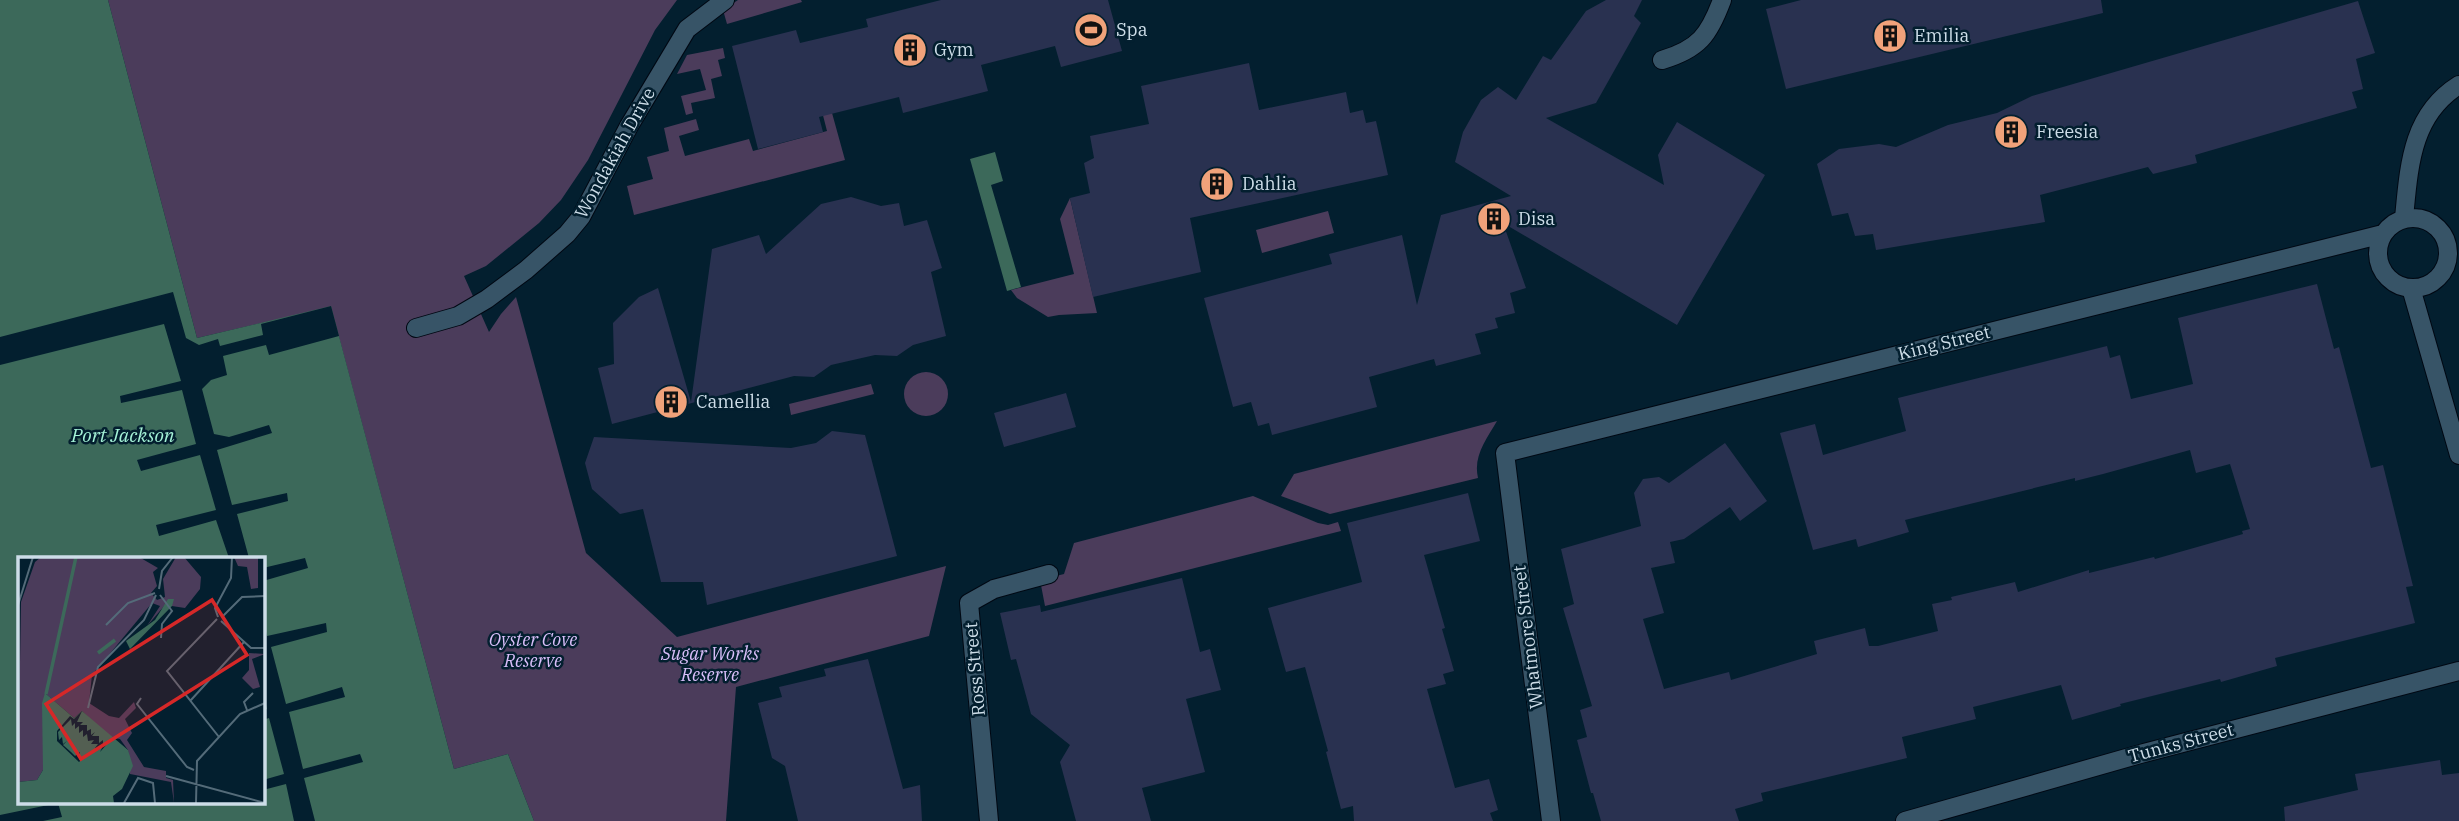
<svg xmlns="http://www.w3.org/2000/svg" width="2459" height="821" viewBox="0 0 2459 821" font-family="'IBM Plex Serif',serif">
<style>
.green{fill:#4b3c5b}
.water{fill:#3c695a;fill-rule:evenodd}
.pier{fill:#031f2f}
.building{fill:#293150}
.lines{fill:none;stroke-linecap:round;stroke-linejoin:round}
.minor-casing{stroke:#000813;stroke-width:20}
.minor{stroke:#375467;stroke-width:18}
.labels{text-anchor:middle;stroke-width:5;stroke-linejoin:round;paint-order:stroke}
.poi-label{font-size:18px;fill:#cddde8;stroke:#031f2f;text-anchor:start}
.street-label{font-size:18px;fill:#cddde8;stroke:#031f2f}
.park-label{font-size:18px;font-style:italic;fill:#d9bef9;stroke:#031f2f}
.water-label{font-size:19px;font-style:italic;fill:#a5f3d7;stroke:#031f2f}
.inset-river{fill:none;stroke:#3c695a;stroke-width:3.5}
.inset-road{fill:none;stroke:#546b79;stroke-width:2}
.view{fill:#d62828;fill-opacity:0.15;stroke:#d62828;stroke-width:3.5}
.inset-edge{fill:none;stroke:#cddde8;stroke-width:3.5}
</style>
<rect width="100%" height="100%" fill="#031f2f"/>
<path class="green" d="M 108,0 L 677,0 L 655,30 L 588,160 L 561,200 L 539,223 L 486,266 L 464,276 L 489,332 L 501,314 L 516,297 L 586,553 L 677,637 L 946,566 L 929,636 L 736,687 L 726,821 L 534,821 L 508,754 L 454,769 L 331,307 L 197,338 Z
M 738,0 L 801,0 L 802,2 L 727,24 L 723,10 Z
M 723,48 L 725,58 L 718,60 L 722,76 L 711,79 L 715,98 L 691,103 L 693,113 L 686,115 L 681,96 L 706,90 L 700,69 L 677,74 L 687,55 Z
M 816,55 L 845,160 L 634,215 L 627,186 L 653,179 L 647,157 L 669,151 L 664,128 L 696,119 L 699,130 L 679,136 L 685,156 L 749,139 L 753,151 L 827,131 L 808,57 Z
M 1070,198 L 1097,313 L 1059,315 L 1048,317 L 1017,298 L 1011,290 L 1074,274 L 1060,219 Z
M 1328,211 L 1334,233 L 1262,253 L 1256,230 Z
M904 394a22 22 0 1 1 44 0a22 22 0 1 1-44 0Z
M 871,384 L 874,394 L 791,415 L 789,404 Z
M 1497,421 C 1486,440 1473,456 1478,478 L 1330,514 L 1281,496 L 1294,474 Z
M 1253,496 L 1318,523 L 1328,525 L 1338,522 L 1341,531 L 1045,606 L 1040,580 L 1064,574 L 1074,543 Z"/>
<path class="water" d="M 0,0 L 108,0 L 197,338 L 331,306 L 454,769 L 508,754 L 534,821 L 0,821 ZM 19,558 L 262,558 L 262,802 L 19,802 Z
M 995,152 L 1003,181 L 991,185 L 1021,287 L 1007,291 L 970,159 Z"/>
<path class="pier" d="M 173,292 L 186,338 L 199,345 L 218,339 L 220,346 L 263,335 L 261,324 L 331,306 L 339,336 L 269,355 L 266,345 L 223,356 L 227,375 L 211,380 L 202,389 L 214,434 L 229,437 L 269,425 L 272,433 L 217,450 L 232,505 L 287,493 L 288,501 L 237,514 L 249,558 L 229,558 L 216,520 L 159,536 L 156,525 L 216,510 L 200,455 L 141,471 L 137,460 L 196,444 L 182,390 L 121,403 L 120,396 L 181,381 L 164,324 L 0,365 L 0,337 Z
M 305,558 L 308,568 L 263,581 L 263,568 Z
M 263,619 L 267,636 L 326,623 L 327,632 L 271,647 L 286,704 L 342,687 L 345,697 L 289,712 L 303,769 L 360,754 L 363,762 L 304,778 L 315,821 L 294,821 L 286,784 L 263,790 L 263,780 L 284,774 L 269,718 L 263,720 L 263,710 L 267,709 L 263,693 Z
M 58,803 L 62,817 L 43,821 L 0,821 L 0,815 Z"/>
<path class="building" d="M 941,0 L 1108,0 L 1122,51 L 1061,67 L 1055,46 L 981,65 L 988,91 L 903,113 L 899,97 L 819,117 L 823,132 L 758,149 L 732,46 L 796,30 L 800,43 L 868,27 L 866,19 Z
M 1606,0 L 1642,0 L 1634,16 L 1641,23 L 1596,103 L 1546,118 L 1664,185 L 1658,155 L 1677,122 L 1765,175 L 1677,325 L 1503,223 L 1526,288 L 1510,293 L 1515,313 L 1495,318 L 1498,328 L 1475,334 L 1481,354 L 1436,366 L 1434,359 L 1369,377 L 1377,407 L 1272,435 L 1269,423 L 1258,426 L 1251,402 L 1233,407 L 1204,298 L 1332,264 L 1329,254 L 1402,235 L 1417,305 L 1441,215 L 1511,196 L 1455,162 L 1463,132 L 1481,100 L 1498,87 L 1516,100 L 1543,56 L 1551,60 L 1586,11 Z
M 1801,0 L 2101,0 L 2103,13 L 1786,89 L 1766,9 Z
M 2358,1 L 2375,53 L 2356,59 L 2363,89 L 2352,92 L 2357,108 L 2195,155 L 2197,163 L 2153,174 L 2148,167 L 2040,195 L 2045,222 L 1876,250 L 1873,234 L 1855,236 L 1848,213 L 1832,216 L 1817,164 L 1839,149 L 1879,144 L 1896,147 L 1948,125 L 1997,113 L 2032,96 Z
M 1249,63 L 1259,110 L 1346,92 L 1350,113 L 1363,110 L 1366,123 L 1376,121 L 1388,175 L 1190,218 L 1201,272 L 1093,297 L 1070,198 L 1090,193 L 1084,163 L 1094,158 L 1090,136 L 1149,124 L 1141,86 Z
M 851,197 L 881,206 L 899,203 L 904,226 L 927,220 L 942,268 L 931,272 L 946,336 L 913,345 L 897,356 L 875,355 L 831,365 L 814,377 L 794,376 L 612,424 L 598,368 L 614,364 L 613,323 L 639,297 L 658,288 L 691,402 L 712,249 L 759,235 L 766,254 L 821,204 Z
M 2317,284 L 2334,349 L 2339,347 L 2371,468 L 2383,465 L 2413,586 L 2406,587 L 2415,623 L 2275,658 L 2277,666 L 2221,682 L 2220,679 L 2120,704 L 2121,706 L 2072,720 L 2061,685 L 1973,707 L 1976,719 L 1902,737 L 1907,758 L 1761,793 L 1763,801 L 1735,809 L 1739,821 L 1601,821 L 1593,793 L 1591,793 L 1577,740 L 1587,737 L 1580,710 L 1592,706 L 1563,608 L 1574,604 L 1561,549 L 1641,526 L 1634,493 L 1643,479 L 1659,477 L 1669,483 L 1725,443 L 1767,501 L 1740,521 L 1730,507 L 1684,539 L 1670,542 L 1675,563 L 1651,568 L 1664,613 L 1643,619 L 1664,689 L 1729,672 L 1731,680 L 1817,654 L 1814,641 L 1865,628 L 1869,646 L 1878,646 L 1938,631 L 1932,604 L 1952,600 L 1951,597 L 2015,582 L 2018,592 L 2089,570 L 2089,573 L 2154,557 L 2155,559 L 2243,534 L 2242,531 L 2250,529 L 2230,464 L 2196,473 L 2190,450 L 2103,474 L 2075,481 L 2075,478 L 1905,520 L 1909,532 L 1858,547 L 1856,539 L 1813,550 L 1780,433 L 1815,424 L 1823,455 L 1906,431 L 1898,398 L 2107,346 L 2110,358 L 2120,355 L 2131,399 L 2193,384 L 2178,318 Z
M 1066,393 L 1076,427 L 1004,447 L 994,413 Z
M 832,431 L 865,435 L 897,556 L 707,605 L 703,582 L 661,582 L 643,509 L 620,514 L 592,489 L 585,463 L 594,437 L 791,448 L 816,443 Z
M 1468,493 L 1480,541 L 1424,555 L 1445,628 L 1442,629 L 1454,671 L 1443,674 L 1446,684 L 1427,689 L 1455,788 L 1489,779 L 1498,810 L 1490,813 L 1493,821 L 1354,821 L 1353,806 L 1341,809 L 1326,752 L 1328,751 L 1305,667 L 1286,672 L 1268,608 L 1362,582 L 1347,523 Z
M 1182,578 L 1200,652 L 1210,649 L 1221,690 L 1186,699 L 1205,772 L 1142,788 L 1151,821 L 1076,821 L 1060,762 L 1070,745 L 1031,714 L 1016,659 L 1011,660 L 1000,613 L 1040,605 L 1041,612 Z
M 868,659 L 903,789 L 920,785 L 922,821 L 798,821 L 785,766 L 772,758 L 758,703 L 782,697 L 779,687 L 826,676 L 824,669 Z
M 2440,760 L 2442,775 L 2459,773 L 2459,821 L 2285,821 L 2284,807 L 2358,790 L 2355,774 Z"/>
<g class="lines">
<g class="minor-casing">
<path id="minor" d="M 1662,60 C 1699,49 1709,35 1722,0
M2378 253a35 35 0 1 1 70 0a35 35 0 1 1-70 0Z
M 2404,218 C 2409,167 2411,115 2459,85
M 2411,288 L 2459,455
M 416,328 L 458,316 L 487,299 L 526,270 L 567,234 L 581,217 L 629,126 L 687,29 L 725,0
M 989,821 L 969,603 L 994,589 L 1049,574
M 1551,821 L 1505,453 L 2383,234
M 1905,821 L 2144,753 L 2459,671"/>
</g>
<use href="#minor" class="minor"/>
</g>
<defs>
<g id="stadium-disc" transform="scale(1.75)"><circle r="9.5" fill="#f0a27a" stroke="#031f2f"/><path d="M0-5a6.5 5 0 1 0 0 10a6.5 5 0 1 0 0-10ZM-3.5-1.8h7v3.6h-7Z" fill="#111"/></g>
<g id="building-disc" transform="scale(1.75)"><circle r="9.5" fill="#f0a27a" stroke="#031f2f"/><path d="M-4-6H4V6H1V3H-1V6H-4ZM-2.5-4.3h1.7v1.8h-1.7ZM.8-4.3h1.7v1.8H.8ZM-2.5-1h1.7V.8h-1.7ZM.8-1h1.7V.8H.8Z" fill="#111"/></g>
</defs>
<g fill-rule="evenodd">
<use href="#stadium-disc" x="1091" y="30"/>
<use href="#building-disc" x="1890" y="36"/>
<use href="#building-disc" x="910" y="50"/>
<use href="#building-disc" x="2011" y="132"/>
<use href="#building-disc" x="1217" y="184"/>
<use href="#building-disc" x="1494" y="219"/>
<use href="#building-disc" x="671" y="402"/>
</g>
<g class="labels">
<g class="poi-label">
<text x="1116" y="36">Spa</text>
<text x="1914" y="42">Emilia</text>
<text x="934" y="56">Gym</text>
<text x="2036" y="138">Freesia</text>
<text x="1242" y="190">Dahlia</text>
<text x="1518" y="225">Disa</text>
<text x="696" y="408">Camellia</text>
</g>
<g class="street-label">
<text transform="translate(615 153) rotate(-61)" y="6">Wondakiah Drive</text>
<text transform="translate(1944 343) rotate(-14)" y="6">King Street</text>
<text transform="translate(1528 637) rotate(-97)" y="6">Whatmore Street</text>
<text transform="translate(975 669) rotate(-95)" y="6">Ross Street</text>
<text transform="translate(2181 743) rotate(-15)" y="6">Tunks Street</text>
</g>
<g class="park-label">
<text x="533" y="646">Oyster Cove<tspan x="533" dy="21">Reserve</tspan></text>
<text x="710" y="660">Sugar Works<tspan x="710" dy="21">Reserve</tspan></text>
</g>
<g class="water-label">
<text x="123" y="442">Port Jackson</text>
</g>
</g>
<g transform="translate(18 557)">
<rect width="247" height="247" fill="#031f2f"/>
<path d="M 23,0 L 121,0 L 140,11 L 135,15 L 139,29 L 133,36 L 139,43 L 147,40 L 145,22 L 158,0 L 166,0 L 183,20 L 182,32 L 167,51 L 147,48 L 129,69 L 142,49 L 134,46 L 74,118 L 71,146 L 91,159 L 101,161 L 116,145 L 118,151 L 107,162 L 114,176 L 109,183 L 126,210 L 148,214 L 148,221 L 155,223 L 156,246 L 153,225 L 112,217 L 110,193 L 102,182 L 91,180 L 64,154 L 56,161 L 28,137 L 25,213 L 19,223 L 0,225 L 3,45 L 17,5 ZM 216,0 L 240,0 L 240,31 L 233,32 L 229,10 L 220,9 ZM 231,96 L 247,97 L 234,102 L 242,130 L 235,132 L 224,121 L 231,113 Z" fill="#4b3c5b"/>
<path d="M 150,42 L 156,42 L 154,49 L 112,92 L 108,84 L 137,63 ZM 27,136 L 56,161 L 64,154 L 110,193 L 115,209 L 104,232 L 95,239 L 96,246 L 0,246 L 0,225 L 19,223 L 25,213 L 24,146 Z" fill="#3c695a"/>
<path d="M 64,154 L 59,165 L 65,165 L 62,168 L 69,168 L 69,174 L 73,172 L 73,178 L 77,175 L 74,179 L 81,179 L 81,186 L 85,183 L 85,189 L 89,187 L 82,195 L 84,191 L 77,191 L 80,187 L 73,187 L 76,183 L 70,184 L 69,177 L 65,180 L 65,173 L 61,176 L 61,169 L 57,172 L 57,166 L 54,169 L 53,162 L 40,175 L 41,183 L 44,180 L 45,187 L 49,184 L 45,188 L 53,195 L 58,191 L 53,195 L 57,199 L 62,195 L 61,203 L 67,199 L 61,205 L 39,184 L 39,174 L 52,159 L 56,162 Z" fill="#031f2f"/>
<path class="inset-river" d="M 80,96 L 97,83M 28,137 L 58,0"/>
<path class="inset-road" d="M 141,32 L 144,14 L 155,0M 142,38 L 154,54 L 144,67 L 143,81M 0,48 L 15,0M 200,60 L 197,51 L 213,21 L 214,0M 204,60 L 224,40 L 247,39M 199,62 L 149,114 L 201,180M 203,64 L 233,91 L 247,91M 88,68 L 110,46 L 137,36M 123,141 L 119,147 L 169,210 L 176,213M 173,143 L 226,85M 70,151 L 80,110 L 126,63 L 138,38M 229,153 L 226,145 L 235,136M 148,219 L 247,246M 106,246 L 120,221 L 135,226 L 137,246M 178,246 L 179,204 L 222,157 L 247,146"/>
<path class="view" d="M 194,43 L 229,98 L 63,202 L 28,147 Z"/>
<rect width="247" height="247" class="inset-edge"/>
</g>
</svg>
